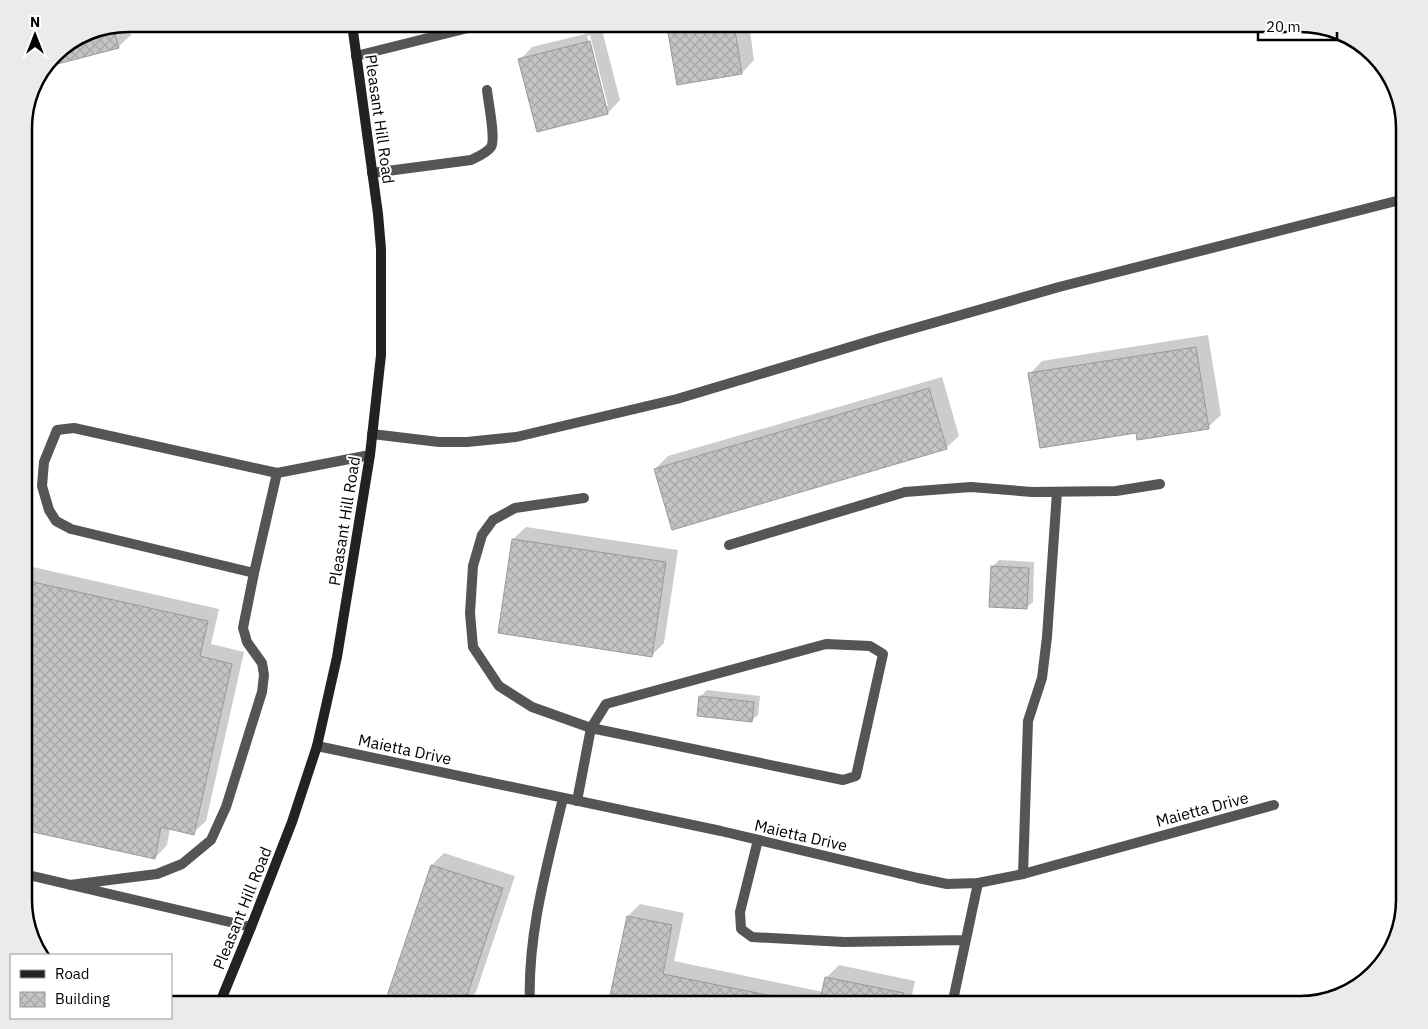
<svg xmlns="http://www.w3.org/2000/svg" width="1428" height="1029" viewBox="0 0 1428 1029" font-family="'IBM Plex Sans',sans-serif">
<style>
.shadow{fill:#0003;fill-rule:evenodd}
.building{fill:url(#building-cross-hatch);stroke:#999}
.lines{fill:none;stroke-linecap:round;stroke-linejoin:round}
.lane{stroke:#555;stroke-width:10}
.street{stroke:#555;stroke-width:10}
.secondary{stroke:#222;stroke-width:10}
.labels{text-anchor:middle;stroke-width:4;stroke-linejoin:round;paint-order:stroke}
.street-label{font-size:16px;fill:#000;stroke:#fff}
.rim{fill:none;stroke:#000;stroke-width:2.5}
</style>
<defs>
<pattern id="building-cross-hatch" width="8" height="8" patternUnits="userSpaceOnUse" patternTransform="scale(1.25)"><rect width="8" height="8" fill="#c4c4c4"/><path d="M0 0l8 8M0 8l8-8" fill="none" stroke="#a7a7a7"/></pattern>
</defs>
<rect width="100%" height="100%" fill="#fff"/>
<path class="shadow" d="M 128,24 L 131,35 L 118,47 L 59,50 L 89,32 Z
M 673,24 L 749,24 L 754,60 L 742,73 L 678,83 L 669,28 Z
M 602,30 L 620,100 L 608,113 L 538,130 L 520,60 L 532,47 ZM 590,35 L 608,106 L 605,106 L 587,36 Z
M 1208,335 L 1221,415 L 1208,427 L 1137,432 L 1030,374 L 1042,361 Z
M 24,342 L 30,347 L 30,353 L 27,367 L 24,369 Z
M 942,377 L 959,436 L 946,448 L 655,469 L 668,456 Z
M 526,527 L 678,550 L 664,643 L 651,656 L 513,539 Z
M 999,560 L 1034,562 L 1033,602 L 1026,608 L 992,567 Z
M 24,565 L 219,609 L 211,644 L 244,652 L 206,821 L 193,833 L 170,828 L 167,845 L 155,858 L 24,828 Z
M 707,690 L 760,696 L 758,715 L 751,721 L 701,696 Z
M 444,853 L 515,876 L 476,992 L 464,1005 L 450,1000 L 448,1005 L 390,1005 L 386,1004 L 432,865 Z
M 640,904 L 684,913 L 674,961 L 823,992 L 826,978 L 839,965 L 915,981 L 910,1005 L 609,1005 L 628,916 Z"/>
<path class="building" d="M 690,24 L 734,24 L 742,74 L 677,85 L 667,27 Z
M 113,27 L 119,48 L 46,67 L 59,50 L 89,32 Z
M 590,41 L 608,114 L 537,132 L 518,59 Z
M 1196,347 L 1209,429 L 1137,440 L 1136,433 L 1040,448 L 1028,373 Z
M 929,388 L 947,449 L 672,530 L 654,469 Z
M 512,539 L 666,562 L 652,657 L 498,633 Z
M 991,566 L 1029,568 L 1027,609 L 989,607 Z
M 24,580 L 208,621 L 200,656 L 232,664 L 194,835 L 161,827 L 155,859 L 24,830 Z
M 699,696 L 754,702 L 752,722 L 697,716 Z
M 431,865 L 503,888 L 464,1005 L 443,999 L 440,1005 L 384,1005 Z
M 627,916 L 672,925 L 663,974 L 817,1005 L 608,1005 Z
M 825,977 L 904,993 L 901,1005 L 819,1005 Z"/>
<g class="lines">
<path class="lane" d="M 356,56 L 484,24
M 372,173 L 471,160 C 477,157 487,153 491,147 C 496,139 488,101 487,90
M 372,434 L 439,442 L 467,442 L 516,437 L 677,399 L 880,338 L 1059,287 L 1404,199
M 277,473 L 254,573 L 71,529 L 56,521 L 49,510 L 42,486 L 44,462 L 57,430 L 74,428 L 277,473 L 370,455
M 729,545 L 905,492 L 971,487 L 1032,492 L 1116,491 L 1160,484
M 577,801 L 591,728 L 606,704 L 826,644 L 870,646 L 883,654 L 856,776 L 843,780 L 591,728 L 532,707 L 499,686 L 473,647 L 470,613 L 473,566 L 482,535 L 493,520 L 515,508 L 584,498
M 758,840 L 740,912 L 741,929 L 752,937 L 844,942 L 966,940
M 24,874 L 251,927
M 1023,874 L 1028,721 L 1042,678 L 1047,637 L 1057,492
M 70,885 L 157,874 L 182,864 L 211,840 L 226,807 L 262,692 L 264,675 L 262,663 L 247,642 L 243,628 L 254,573
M 530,1005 C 527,935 547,866 563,798
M 952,1005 L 978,883"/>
<path class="street" d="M 317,746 L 721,831 L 918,878 L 947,884 L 978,883 L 1023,874 L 1274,805"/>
<path class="secondary" d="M 219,1005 L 251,927 L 292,822 L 317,746 L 337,657 L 370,455 L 381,355 L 381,249 L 378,214 L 352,24"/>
</g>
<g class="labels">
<g class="street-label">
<text transform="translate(380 119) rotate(82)" y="6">Pleasant Hill Road</text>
<text transform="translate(344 521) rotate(-81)" y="6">Pleasant Hill Road</text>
<text transform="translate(405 749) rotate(12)" y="6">Maietta Drive</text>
<text transform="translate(1202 809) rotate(-15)" y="6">Maietta Drive</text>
<text transform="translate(801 835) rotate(13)" y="6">Maietta Drive</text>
<text transform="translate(242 908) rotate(-68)" y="6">Pleasant Hill Road</text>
</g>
</g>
<path d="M0 0H1428V1029H0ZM128 32H1300A96 96 0 0 1 1396 128V900A96 96 0 0 1 1300 996H128A96 96 0 0 1 32 900V128A96 96 0 0 1 128 32Z" fill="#ebebeb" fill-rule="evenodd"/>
<path class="rim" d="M128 32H1300A96 96 0 0 1 1396 128V900A96 96 0 0 1 1300 996H128A96 96 0 0 1 32 900V128A96 96 0 0 1 128 32Z"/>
<rect x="10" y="954" width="162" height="65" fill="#ffffff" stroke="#999999"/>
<rect x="20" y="970" width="25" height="8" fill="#222222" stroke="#999999"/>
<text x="55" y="979" font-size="15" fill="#000000">Road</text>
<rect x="20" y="992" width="25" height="15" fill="url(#building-cross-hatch)" stroke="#999999"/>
<text x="55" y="1004" font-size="15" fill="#000000">Building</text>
<g transform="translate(35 35)" stroke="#ffffff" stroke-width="4" paint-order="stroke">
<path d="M0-4L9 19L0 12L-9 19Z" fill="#000000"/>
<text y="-8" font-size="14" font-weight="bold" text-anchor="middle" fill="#000000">N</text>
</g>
<path d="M1258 32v8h79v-8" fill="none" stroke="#000000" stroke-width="2.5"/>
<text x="1266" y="32" font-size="15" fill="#000000" stroke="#ffffff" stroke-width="4" paint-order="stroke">20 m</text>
</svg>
